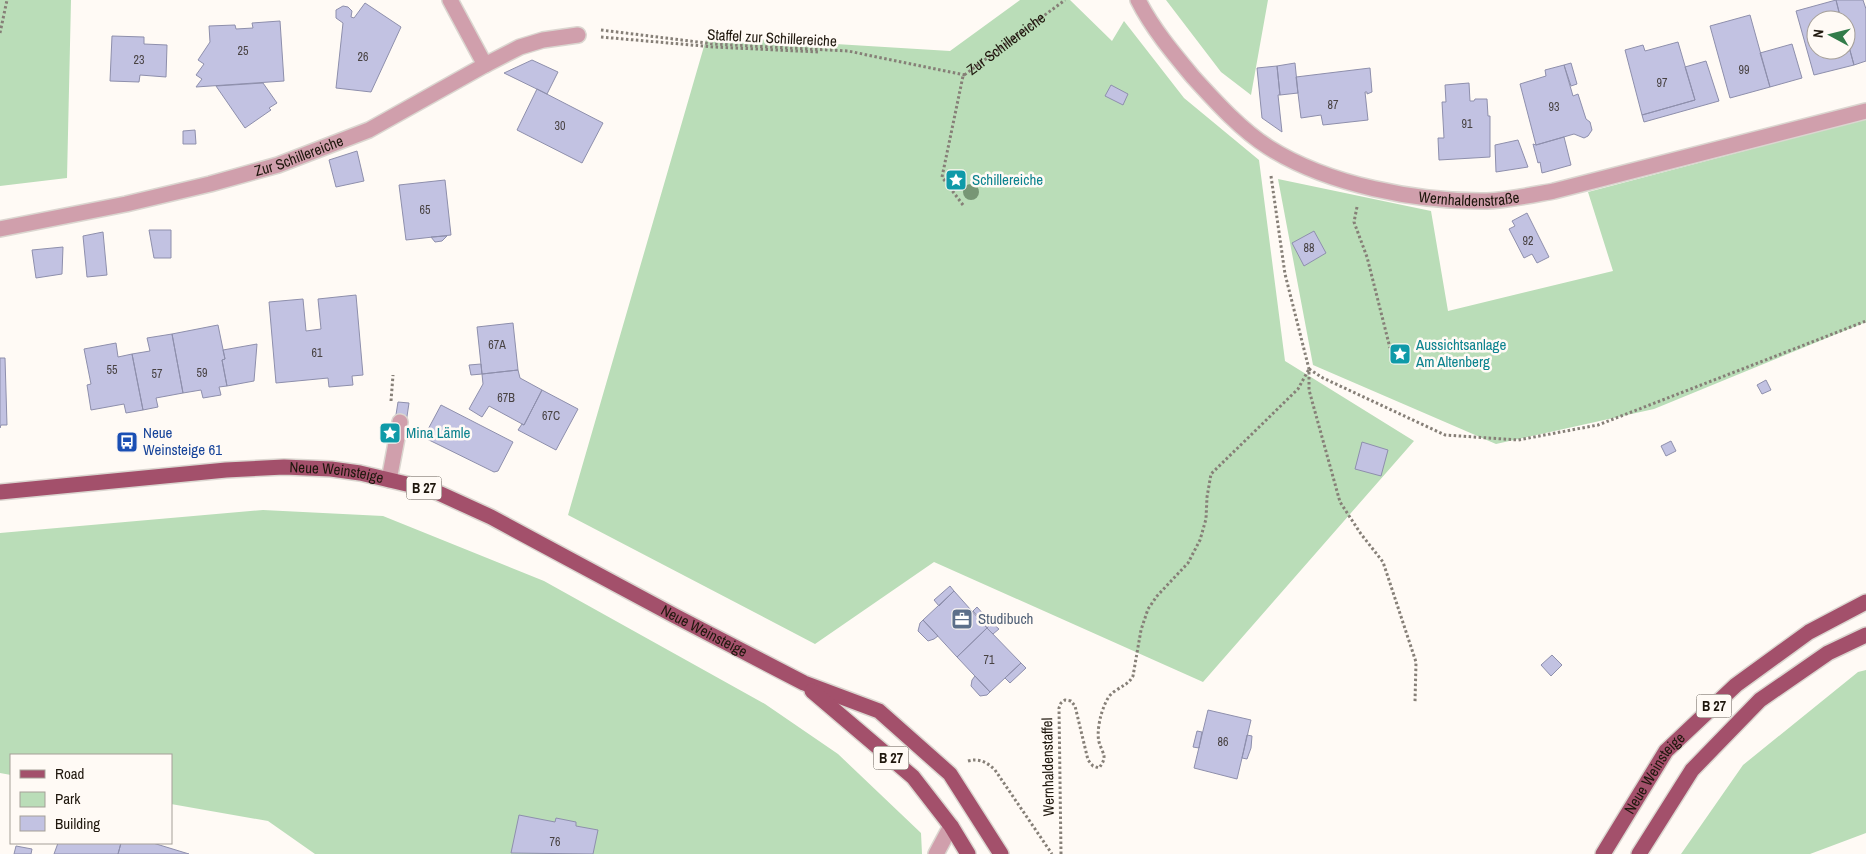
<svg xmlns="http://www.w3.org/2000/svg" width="1866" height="854" viewBox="0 0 1866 854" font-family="'Archivo Narrow',sans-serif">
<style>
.green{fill:#baddb8}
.building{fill:#c2c2e2;stroke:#8e8fac}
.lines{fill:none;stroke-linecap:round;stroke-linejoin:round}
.lane-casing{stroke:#dbd6d0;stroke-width:18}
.street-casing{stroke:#dbd6d0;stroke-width:18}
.primary-casing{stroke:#dbd6d0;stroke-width:18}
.path{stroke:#867f77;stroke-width:3;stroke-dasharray:2.5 2.5;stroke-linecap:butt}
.lane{stroke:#d09fac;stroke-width:15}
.street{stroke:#d09fac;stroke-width:15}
.primary{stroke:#a3506b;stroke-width:15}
.tree{fill:#779675}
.labels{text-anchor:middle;stroke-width:5;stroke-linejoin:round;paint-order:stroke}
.number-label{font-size:12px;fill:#484242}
.shield{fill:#fffaf5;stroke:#625b53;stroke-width:1}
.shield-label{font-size:14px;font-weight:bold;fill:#1f170d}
.street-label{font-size:15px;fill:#1f170d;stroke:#fffaf5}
.culture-label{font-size:15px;fill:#0d838f;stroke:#fffaf5;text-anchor:start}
.transit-label{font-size:15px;fill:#164399;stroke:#fffaf5;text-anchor:start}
.service-label{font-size:15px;fill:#4e5e75;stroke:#fffaf5;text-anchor:start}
</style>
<rect width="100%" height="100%" fill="#fffaf5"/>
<path class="green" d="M 0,0 L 71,0 L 67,178 L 0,186 Z
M 1020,0 L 1070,0 L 1112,41 L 1124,21 L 1184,98 L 1259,160 L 1285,361 L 1414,441 L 1203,682 L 934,562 L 815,644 L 568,515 L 707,36 L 950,51 Z
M 1166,0 L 1268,0 L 1251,95 L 1221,72 Z
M 1866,119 L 1866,322 L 1654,409 L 1496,444 L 1313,365 L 1278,179 L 1431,211 L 1448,311 L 1613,271 L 1588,192 Z
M 263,510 L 383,516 L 544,581 L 765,704 L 838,754 L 921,833 L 922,854 L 315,854 L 268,821 L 171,804 L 171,755 L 11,755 L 11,775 L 0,773 L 0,533 Z
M 1866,670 L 1866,833 L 1810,854 L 1681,854 L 1743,765 L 1858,672 Z"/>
<path class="building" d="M 1836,0 L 1841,20 L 1816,20 L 1816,50 L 1846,50 L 1846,36 L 1854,65 L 1814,75 L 1796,11 Z
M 1836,0 L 1863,0 L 1866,9 L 1866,61 L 1854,65 L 1846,36 L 1846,20 L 1841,20 Z
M 365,3 L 401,27 L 371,92 L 336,88 L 343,23 L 336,18 L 336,10 L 343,6 L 348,7 L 352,11 L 351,17 L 354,18 Z
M 1750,15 L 1770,87 L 1730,98 L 1710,26 Z
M 280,21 L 284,81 L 196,87 L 202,79 L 196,75 L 204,64 L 198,60 L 210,42 L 209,26 L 235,25 L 236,29 L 253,28 L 252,23 Z
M 112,36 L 144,37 L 144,44 L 167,45 L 166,77 L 140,75 L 139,82 L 110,81 Z
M 1678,42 L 1695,100 L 1642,115 L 1625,50 L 1643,45 L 1645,51 Z
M 1792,44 L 1802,78 L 1770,87 L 1760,53 Z
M 532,60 L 558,72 L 547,94 L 504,73 Z
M 1706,61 L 1719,101 L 1644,122 L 1642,115 L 1695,100 L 1685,67 Z
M 1295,63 L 1298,93 L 1280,95 L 1277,66 Z
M 1571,63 L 1577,84 L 1571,86 L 1564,65 Z
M 1564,65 L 1573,96 L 1578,94 L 1586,119 L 1590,122 L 1592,130 L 1588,136 L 1584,138 L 1574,134 L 1536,145 L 1520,84 L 1546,76 L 1545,70 Z
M 1277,66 L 1280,95 L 1278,95 L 1282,132 L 1262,118 L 1257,68 Z
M 1370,68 L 1372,92 L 1367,94 L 1367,92 L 1365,92 L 1368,120 L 1323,125 L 1321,115 L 1301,118 L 1296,77 Z
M 263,83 L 277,103 L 269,108 L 271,110 L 245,128 L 216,86 Z
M 1469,83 L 1470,101 L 1474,101 L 1475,99 L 1487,99 L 1488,116 L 1490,116 L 1490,157 L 1439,160 L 1438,138 L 1444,138 L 1442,102 L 1446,102 L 1445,85 Z
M 1111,85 L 1128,94 L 1123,105 L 1105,96 Z
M 537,89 L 603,123 L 582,163 L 517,130 Z
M 195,130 L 196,144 L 183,144 L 183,131 Z
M 1564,137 L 1571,165 L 1542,173 L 1540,162 L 1538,163 L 1533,144 L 1536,145 Z
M 1518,140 L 1528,167 L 1496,172 L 1495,145 Z
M 357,151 L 364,181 L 336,187 L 329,160 Z
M 445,180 L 451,235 L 406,240 L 399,185 Z
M 1527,213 L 1549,257 L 1537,263 L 1532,254 L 1524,258 L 1509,229 L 1515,226 L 1512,221 Z
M 149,230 L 171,230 L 171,258 L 154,258 Z
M 1314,231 L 1326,253 L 1304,266 L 1292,243 Z
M 103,232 L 107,275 L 87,277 L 83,236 Z
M 447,236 L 442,241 L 435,242 L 431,237 Z
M 63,247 L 62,274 L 36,278 L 32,250 Z
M 356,295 L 363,375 L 352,376 L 353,385 L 329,387 L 328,378 L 276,383 L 269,302 L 303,299 L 306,331 L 321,329 L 318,299 Z
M 513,323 L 518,370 L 482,374 L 477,327 Z
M 218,325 L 225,359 L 222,360 L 227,386 L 219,387 L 221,395 L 203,398 L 201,390 L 183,393 L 172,334 Z
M 172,334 L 183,393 L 156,398 L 158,407 L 143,410 L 132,354 L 150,351 L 147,338 Z
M 116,343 L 118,357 L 132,354 L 143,410 L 126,413 L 124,404 L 91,410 L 87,385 L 91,384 L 84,349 Z
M 257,344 L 254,381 L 227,386 L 222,360 L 225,359 L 223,350 Z
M 0,358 L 5,358 L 7,425 L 1,425 L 0,428 Z
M 481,364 L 482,374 L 471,375 L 469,365 Z
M 518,370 L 520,378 L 542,390 L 524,425 L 489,406 L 482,417 L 469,409 L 483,384 L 482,374 Z
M 1766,380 L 1771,390 L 1762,394 L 1757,385 Z
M 542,390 L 578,409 L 556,450 L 518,430 L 522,424 L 524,425 Z
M 398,402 L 409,403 L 406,423 L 395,421 Z
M 441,405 L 513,442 L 498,471 L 494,472 L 427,439 L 425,435 Z
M 1671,441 L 1676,451 L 1666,456 L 1661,446 Z
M 1362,442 L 1388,450 L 1381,476 L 1355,469 Z
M 950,586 L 954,591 L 939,606 L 934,600 Z
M 954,591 L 987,628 L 957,657 L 923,620 Z
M 977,607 L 986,617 L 982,621 L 973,611 Z
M 986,617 L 992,623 L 987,628 L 982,621 Z
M 923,620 L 938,636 L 934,639 L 928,641 L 918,631 L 920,623 Z
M 992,623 L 999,629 L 993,634 L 987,628 Z
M 987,628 L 1021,663 L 990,692 L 957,657 Z
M 1552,655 L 1562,665 L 1551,676 L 1541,665 Z
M 1021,663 L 1026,668 L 1010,683 L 1005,678 Z
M 975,676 L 990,692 L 987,695 L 980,696 L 971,686 L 972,680 Z
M 1208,710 L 1251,720 L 1237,779 L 1194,768 Z
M 1197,731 L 1202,732 L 1199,748 L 1193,747 Z
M 1247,735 L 1252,736 L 1251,748 L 1247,759 L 1242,758 Z
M 519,815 L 555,822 L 556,818 L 576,822 L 576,826 L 598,830 L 593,854 L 511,853 Z
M 58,843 L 121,843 L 118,854 L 54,854 Z
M 121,843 L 153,843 L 189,854 L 118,854 Z
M 16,846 L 32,849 L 31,854 L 14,854 Z"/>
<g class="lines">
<g class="lane-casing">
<path id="lane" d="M 389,480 L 400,422
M 936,854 L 951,826"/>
</g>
<g class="street-casing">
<g id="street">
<path d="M 450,0 L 485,65"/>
<path id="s2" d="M 1138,0 C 1152,28 1173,53 1193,77 C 1215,101 1240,129 1268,147 C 1328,185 1417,202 1487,201 C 1509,200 1532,195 1554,191 L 1866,111"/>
<path id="s3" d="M 0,229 L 126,204 L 210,184 L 278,165 L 369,130 L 485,65 L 520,47 L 543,40 L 578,35"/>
</g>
</g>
<g class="primary-casing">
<g id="primary">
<path id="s4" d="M 0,492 L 226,470 L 284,467 L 331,469 L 360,473 L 432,490 L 491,517 L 675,616 L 804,683 L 879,711 L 950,774 L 1001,854"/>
<path d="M 812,691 L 913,777 L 951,826 L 968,854"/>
<path id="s5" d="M 1603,854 L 1666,751 L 1736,685 L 1809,632 L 1866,602"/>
<path d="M 1639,854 L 1692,770 L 1760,700 L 1828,653 L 1866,635"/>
</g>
</g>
<g class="path">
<path d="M 601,30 L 714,44 L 848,51 L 965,75"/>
<path d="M 0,33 L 7,0"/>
<path d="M 601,37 L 714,47 L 819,52"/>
<path d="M 1271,176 L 1285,274 L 1309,369 L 1309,390 L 1340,502 L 1361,534 L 1383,562 L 1416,662 L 1415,702"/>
<path id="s1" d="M 963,205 L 942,177 L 963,76 L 1065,0"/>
<path d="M 1357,207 L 1354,222 L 1367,257 L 1390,348"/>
<path d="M 1309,369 L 1323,378 L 1445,435 L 1518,440 L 1598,425 L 1866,321"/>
<path d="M 391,401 L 393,375"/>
<path d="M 968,761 C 979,758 987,762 995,770 L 1052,854"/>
<path d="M 1061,854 L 1059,708 L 1061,703 L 1065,700 L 1071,701 L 1075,706 L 1088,760 L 1093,766 L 1099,768 C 1108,756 1103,755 1099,742 C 1097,734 1099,723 1101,715 C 1104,706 1107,696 1115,691 C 1122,686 1129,684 1133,676 L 1141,630 L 1148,609 L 1157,596 L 1188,563 L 1200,540 L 1206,519 L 1207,497 L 1211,474 L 1298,389 L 1309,369"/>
</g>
<use href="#lane" class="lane"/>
<use href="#street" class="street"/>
<use href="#primary" class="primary"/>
</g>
<circle class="tree" cx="971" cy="192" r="8"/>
<defs>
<g id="sight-square" transform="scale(1.125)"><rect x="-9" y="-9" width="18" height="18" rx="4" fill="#0f9aa8" stroke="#fffaf5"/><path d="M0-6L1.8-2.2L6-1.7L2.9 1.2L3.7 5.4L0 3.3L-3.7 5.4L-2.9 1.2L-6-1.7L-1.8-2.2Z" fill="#fff"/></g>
<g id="bus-square" transform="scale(1.125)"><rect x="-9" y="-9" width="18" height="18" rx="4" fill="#1a4fb4" stroke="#fffaf5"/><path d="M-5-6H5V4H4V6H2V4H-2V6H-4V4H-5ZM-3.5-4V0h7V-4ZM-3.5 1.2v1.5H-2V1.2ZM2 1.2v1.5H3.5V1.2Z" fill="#fff"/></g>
<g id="office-square" transform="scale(1.125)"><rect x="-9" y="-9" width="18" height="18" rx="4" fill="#5c6f8a" stroke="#fffaf5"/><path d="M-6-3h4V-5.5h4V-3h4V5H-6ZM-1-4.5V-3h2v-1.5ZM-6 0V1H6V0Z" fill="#fff"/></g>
</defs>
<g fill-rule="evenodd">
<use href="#sight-square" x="956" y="180"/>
<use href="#sight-square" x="1400" y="354"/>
<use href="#sight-square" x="390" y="433"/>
<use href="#bus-square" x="127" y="442"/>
<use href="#office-square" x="962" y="619"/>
</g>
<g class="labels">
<g class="number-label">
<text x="243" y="55">25</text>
<text x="363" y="61">26</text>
<text x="139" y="64">23</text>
<text x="1744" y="74">99</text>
<text x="1662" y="87">97</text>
<text x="1333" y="109">87</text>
<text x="1554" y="111">93</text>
<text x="1467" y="128">91</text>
<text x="560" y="130">30</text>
<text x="425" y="214">65</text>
<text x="1528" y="245">92</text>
<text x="1309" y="252">88</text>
<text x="497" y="349">67A</text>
<text x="317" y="357">61</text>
<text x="112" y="374">55</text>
<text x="202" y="377">59</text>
<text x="157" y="378">57</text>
<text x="506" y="402">67B</text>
<text x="551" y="420">67C</text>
<text x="989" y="664">71</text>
<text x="1223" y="746">86</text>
<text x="555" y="846">76</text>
</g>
<g class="shield">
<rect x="406.5" y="476.5" width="35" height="23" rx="4"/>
<rect x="1696.5" y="694.5" width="35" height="23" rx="4"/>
<rect x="873.5" y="746.5" width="35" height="23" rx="4"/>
</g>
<g class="shield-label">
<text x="424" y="493">B 27</text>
<text x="1714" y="711">B 27</text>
<text x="891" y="763">B 27</text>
</g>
<g class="street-label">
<text transform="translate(772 38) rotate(3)" y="5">Staffel zur Schillereiche</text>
<text dy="5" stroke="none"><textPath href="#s1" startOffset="192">Zur Schillereiche</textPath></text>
<text dy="5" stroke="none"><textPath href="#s3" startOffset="308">Zur Schillereiche</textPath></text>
<text dy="5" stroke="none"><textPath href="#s2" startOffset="408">Wernhaldenstraße</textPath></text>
<text dy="5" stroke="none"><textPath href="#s4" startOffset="338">Neue Weinsteige</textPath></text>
<text dy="5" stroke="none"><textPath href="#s4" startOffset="742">Neue Weinsteige</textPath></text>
<text transform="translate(1048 767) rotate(-91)" y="5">Wernhaldenstaffel</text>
<text dy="5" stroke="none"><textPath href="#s5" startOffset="96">Neue Weinsteige</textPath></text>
</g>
<g class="culture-label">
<text x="972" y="185">Schillereiche</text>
<text x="1416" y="350">Aussichtsanlage<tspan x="1416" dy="17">Am Altenberg</tspan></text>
<text x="406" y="438">Mina Lämle</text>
</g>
<g class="transit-label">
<text x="143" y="438">Neue<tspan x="143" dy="17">Weinsteige 61</tspan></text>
</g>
<g class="service-label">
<text x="978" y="624">Studibuch</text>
</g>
</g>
<rect x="10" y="754" width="162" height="90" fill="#fffaf5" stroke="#a59f98"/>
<rect x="20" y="770" width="25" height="8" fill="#a3506b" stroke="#a59f98"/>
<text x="55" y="779" font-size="15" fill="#1f170d">Road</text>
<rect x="20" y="792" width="25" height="15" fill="#baddb8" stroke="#a59f98"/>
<text x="55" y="804" font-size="15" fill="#1f170d">Park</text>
<rect x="20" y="816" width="25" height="15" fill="#c2c2e2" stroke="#a59f98"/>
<text x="55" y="829" font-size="15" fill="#1f170d">Building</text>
<g transform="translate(1831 35) rotate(277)"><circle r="24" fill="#fffaf5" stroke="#a59f98"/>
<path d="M0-4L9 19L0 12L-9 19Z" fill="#327c4a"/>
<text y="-8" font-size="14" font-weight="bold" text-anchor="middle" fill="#1f170d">N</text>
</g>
</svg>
